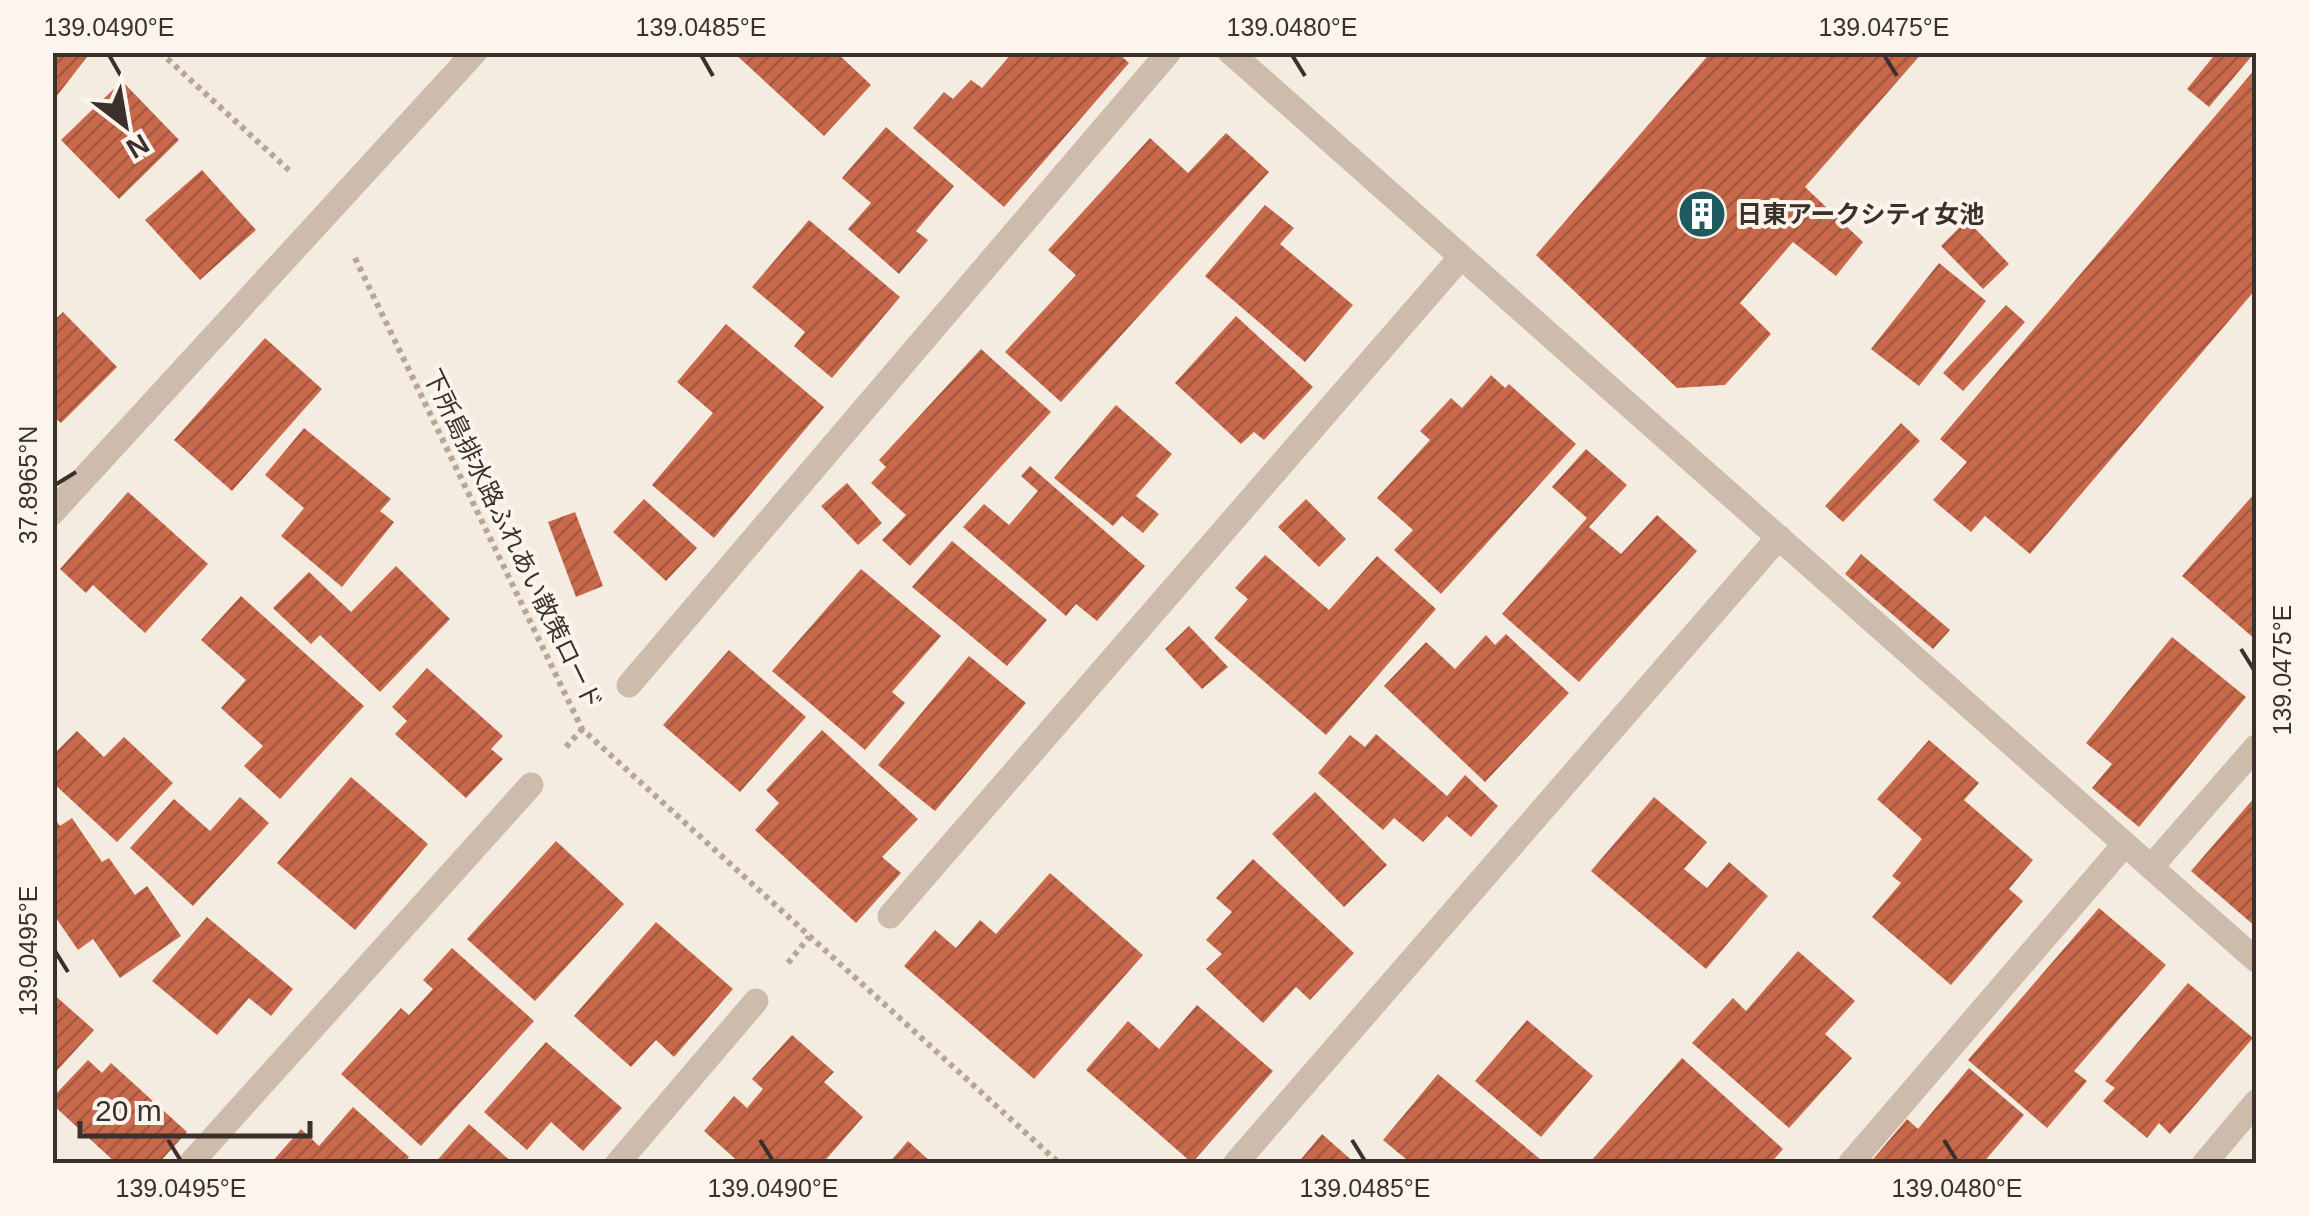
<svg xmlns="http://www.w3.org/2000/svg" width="2309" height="1216" viewBox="0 0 2309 1216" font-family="Arial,'Noto Sans JP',sans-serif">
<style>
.building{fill:url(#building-hatch)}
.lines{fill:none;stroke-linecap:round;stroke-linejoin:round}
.path{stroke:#b9a596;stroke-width:6;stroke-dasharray:5 5;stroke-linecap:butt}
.minor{stroke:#cdbbac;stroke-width:25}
.ticks{fill:none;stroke:#3b302b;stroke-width:4}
.labels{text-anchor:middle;stroke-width:8;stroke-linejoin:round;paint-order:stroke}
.poi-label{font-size:25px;font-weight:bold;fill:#3b302b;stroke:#fbf5ee;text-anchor:start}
.street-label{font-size:25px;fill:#3b302b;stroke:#fbf5ee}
.neatline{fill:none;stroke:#3b302b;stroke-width:4}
.ticks-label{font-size:25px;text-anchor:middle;fill:#3b302b}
</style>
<defs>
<pattern id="building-hatch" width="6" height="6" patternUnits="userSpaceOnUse" patternTransform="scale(2.5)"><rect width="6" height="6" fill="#c8694b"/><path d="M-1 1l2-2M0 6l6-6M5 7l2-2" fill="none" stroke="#a4573f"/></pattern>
</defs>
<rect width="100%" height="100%" fill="#f4ebe1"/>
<path class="building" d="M 52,52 L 91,52 L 52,102 Z
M 733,52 L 836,52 L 871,85 L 824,136 Z
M 1013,52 L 1117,52 L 1129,63 L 1004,207 L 913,128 L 944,92 L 953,99 L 971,80 L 982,88 Z
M 1711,52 L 1923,52 L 1805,187 L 1863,242 L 1836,276 L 1793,242 L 1740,303 L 1771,334 L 1725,385 L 1677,388 L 1536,255 Z
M 2217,52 L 2255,52 L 2209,107 L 2187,89 Z
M 2256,68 L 2256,289 L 2030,554 L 1985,516 L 1971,532 L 1933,500 L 1967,462 L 1940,439 Z
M 122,81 L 179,140 L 119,199 L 61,140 Z
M 886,127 L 954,186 L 916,231 L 928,240 L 899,274 L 848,229 L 871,203 L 842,178 Z
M 1226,133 L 1269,172 L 1061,402 L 1005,352 L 1076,275 L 1048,250 L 1150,138 L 1188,173 Z
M 202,170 L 256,230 L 200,280 L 145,220 Z
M 1265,205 L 1294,228 L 1280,244 L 1353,305 L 1305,362 L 1205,276 Z
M 809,220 L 900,297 L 832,378 L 794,346 L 805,332 L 752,287 Z
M 1967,220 L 2009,264 L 1983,289 L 1941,246 Z
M 1939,263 L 1986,301 L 1919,386 L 1871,349 Z
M 2006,305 L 2025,322 L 1963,391 L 1943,373 Z
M 63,312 L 117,367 L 61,423 L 52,415 L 52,322 Z
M 1236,316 L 1313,387 L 1264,440 L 1254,432 L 1241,444 L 1175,383 Z
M 726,324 L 824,407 L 714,538 L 652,485 L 713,413 L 677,382 Z
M 265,338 L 322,389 L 232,491 L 174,440 Z
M 981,349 L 1051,412 L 910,566 L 882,540 L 906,515 L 871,483 L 886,467 L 879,460 Z
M 1491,375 L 1505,388 L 1509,384 L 1576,444 L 1441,594 L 1394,550 L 1413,530 L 1377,498 L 1430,440 L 1420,431 L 1451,398 L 1462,408 Z
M 1116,405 L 1172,454 L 1136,496 L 1159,514 L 1143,533 L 1122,516 L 1113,526 L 1054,478 Z
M 1901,423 L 1920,441 L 1843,522 L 1825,506 Z
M 304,428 L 391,499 L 380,511 L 394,522 L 342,587 L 281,536 L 304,508 L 265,475 Z
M 1586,449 L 1627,485 L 1589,527 L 1621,554 L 1657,515 L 1697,551 L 1579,682 L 1502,614 L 1587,518 L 1552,487 Z
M 1030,466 L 1145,566 L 1097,621 L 1076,604 L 1066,616 L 963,527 L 984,504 L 1009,525 L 1038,491 L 1021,476 Z
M 847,483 L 882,523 L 858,545 L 821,506 Z
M 128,492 L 208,564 L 145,633 L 93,585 L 86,593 L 60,569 Z
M 2254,494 L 2256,497 L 2256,640 L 2182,576 Z
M 644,499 L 697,548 L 666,581 L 613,532 Z
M 1306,499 L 1346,539 L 1319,567 L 1278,527 Z
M 575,512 L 603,586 L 576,597 L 548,522 Z
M 952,541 L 1047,620 L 1007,666 L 912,587 Z
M 1861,554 L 1950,630 L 1933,649 L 1845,574 Z
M 1265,555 L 1329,610 L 1377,556 L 1436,609 L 1326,735 L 1214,638 L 1248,599 L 1235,588 Z
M 396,566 L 450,619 L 380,692 L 320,635 L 311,644 L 273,608 L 309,572 L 351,612 Z
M 861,569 L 941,636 L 892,692 L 905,703 L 865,750 L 772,671 Z
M 241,596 L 364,706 L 280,799 L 244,766 L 263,746 L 221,708 L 246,680 L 201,640 Z
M 1189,626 L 1228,667 L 1202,689 L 1165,649 Z
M 1506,634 L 1569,693 L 1485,782 L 1384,686 L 1426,642 L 1455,669 L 1486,635 L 1495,645 Z
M 2172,637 L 2246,697 L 2139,827 L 2092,788 L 2112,764 L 2086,743 Z
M 729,650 L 806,717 L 740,792 L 663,725 Z
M 969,656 L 1026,703 L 935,811 L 878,765 Z
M 427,668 L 503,736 L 491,749 L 503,759 L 466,798 L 395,734 L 407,721 L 392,707 Z
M 822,730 L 918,819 L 882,857 L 901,873 L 856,923 L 755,830 L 779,803 L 766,790 Z
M 77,731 L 104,757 L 124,737 L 173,783 L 117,842 L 52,782 L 52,756 Z
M 1376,734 L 1447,796 L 1465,775 L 1498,806 L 1471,837 L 1447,816 L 1423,842 L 1394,818 L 1383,830 L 1318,773 L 1350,735 L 1365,747 Z
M 1929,740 L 1979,783 L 1964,800 L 2033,860 L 2009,889 L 2023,901 L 1951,985 L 1872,917 L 1901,883 L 1892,876 L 1922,839 L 1877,799 Z
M 351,777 L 428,844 L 355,930 L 277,863 Z
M 1315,792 L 1387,865 L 1344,907 L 1272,834 Z
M 240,797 L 269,823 L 193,906 L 130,848 L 174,799 L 210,831 Z
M 1654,797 L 1707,842 L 1684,869 L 1707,888 L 1729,862 L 1768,896 L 1706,969 L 1591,871 Z
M 2254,798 L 2256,800 L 2256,927 L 2191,871 Z
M 52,815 L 60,826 L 72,818 L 102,862 L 109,858 L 135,895 L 147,886 L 181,936 L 120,978 L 93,939 L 78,950 L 52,912 Z
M 556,841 L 624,904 L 535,1001 L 467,939 Z
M 1253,859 L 1354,953 L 1310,1000 L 1296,987 L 1263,1023 L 1206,969 L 1222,954 L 1206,940 L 1232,912 L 1216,898 Z
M 1050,873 L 1143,955 L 1034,1079 L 904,966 L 935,930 L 956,948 L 980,920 L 996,934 Z
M 2099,908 L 2166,965 L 2074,1071 L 2087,1081 L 2047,1128 L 1968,1060 Z
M 207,917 L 293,989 L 271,1016 L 249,998 L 217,1035 L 152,981 Z
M 656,922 L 733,989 L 674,1057 L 656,1040 L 631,1067 L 574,1016 Z
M 452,948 L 534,1021 L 421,1146 L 341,1074 L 401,1008 L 409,1015 L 433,989 L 423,980 Z
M 1798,951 L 1855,1001 L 1825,1034 L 1852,1058 L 1789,1128 L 1692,1043 L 1733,998 L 1746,1011 Z
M 2188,983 L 2253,1038 L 2170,1134 L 2159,1123 L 2147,1138 L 2103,1101 L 2115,1088 L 2105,1081 Z
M 52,993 L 94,1030 L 52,1076 Z
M 1197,1005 L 1273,1071 L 1192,1163 L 1086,1070 L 1128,1021 L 1159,1049 Z
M 1527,1020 L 1593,1076 L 1541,1137 L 1475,1081 Z
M 792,1035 L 834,1072 L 824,1082 L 863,1117 L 822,1164 L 741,1164 L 704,1131 L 734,1096 L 747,1108 L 763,1089 L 752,1079 Z
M 546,1042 L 622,1108 L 583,1151 L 551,1122 L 527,1150 L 484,1112 Z
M 1682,1058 L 1783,1149 L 1770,1164 L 1594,1164 L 1591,1161 Z
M 88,1060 L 102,1073 L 111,1063 L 187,1132 L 158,1164 L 117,1164 L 52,1104 L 52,1098 Z
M 1969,1068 L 2024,1115 L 1982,1164 L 1869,1164 L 1907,1119 L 1918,1129 Z
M 1438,1074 L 1546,1164 L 1412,1164 L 1383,1140 Z
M 353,1107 L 409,1157 L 403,1164 L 270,1164 L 301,1129 L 319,1146 Z
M 469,1124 L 514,1164 L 434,1164 Z
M 1322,1134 L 1356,1164 L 1297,1164 Z
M 908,1141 L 933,1164 L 888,1164 Z"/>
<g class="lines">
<path class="path" d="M 160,52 L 292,173
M 355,258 L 582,729 L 1060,1164
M 566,747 L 584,727
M 788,963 L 809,937"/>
<path class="minor" d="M 1230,52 L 2256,960
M 52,513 L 475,52
M 629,685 L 1169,52
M 2151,867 L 2256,747
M 890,916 L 1461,257
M 190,1164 L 531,785
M 617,1164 L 756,1001
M 1235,1164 L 1779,537
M 1850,1164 L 2125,844
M 2204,1164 L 2256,1102"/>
</g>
<path class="ticks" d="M 109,55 L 121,76M 701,55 L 713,76M 1292,55 L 1305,76M 1884,55 L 1897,76M 55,485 L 76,472M 2241,649 L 2254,670M 55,951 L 68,972M 168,1140 L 181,1161M 760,1140 L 773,1161M 1352,1140 L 1365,1161M 1944,1140 L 1957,1161"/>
<defs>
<g id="building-disc" transform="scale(2.5)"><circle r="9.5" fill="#1f5a5e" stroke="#fbf5ee"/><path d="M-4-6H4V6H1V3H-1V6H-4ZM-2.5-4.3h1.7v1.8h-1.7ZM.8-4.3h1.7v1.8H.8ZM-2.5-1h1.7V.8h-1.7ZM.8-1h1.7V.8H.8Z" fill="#fff"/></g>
</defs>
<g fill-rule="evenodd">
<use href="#building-disc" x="1702" y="214"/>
</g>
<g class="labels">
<g class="poi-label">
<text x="1737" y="223">日東アークシティ女池</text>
</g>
<g class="street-label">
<text transform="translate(513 539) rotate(64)" y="9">下所島排水路ふれあい散策ロード</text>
</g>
</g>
<rect width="2309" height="1216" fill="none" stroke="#fbf5ee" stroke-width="110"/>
<g transform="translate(125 125) rotate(149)" stroke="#fbf5ee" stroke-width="8" paint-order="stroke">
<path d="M0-8L18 38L0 25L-18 38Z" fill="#3b302b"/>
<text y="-15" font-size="28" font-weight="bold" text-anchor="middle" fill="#3b302b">N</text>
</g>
<path d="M80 1121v15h230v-15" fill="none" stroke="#3b302b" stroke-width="5"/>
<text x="95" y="1121" font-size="30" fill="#3b302b" stroke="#fbf5ee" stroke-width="8" paint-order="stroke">20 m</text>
<rect x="55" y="55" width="2199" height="1106" class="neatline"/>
<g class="ticks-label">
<text x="109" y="36">139.0490°E</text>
<text x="701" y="36">139.0485°E</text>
<text x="1292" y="36">139.0480°E</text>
<text x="1884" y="36">139.0475°E</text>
<text transform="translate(28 485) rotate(-90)" y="9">37.8965°N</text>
<text transform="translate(2282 670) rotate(-90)" y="9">139.0475°E</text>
<text transform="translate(28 951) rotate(-90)" y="9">139.0495°E</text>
<text x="181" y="1197">139.0495°E</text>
<text x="773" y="1197">139.0490°E</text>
<text x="1365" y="1197">139.0485°E</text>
<text x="1957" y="1197">139.0480°E</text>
</g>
</svg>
